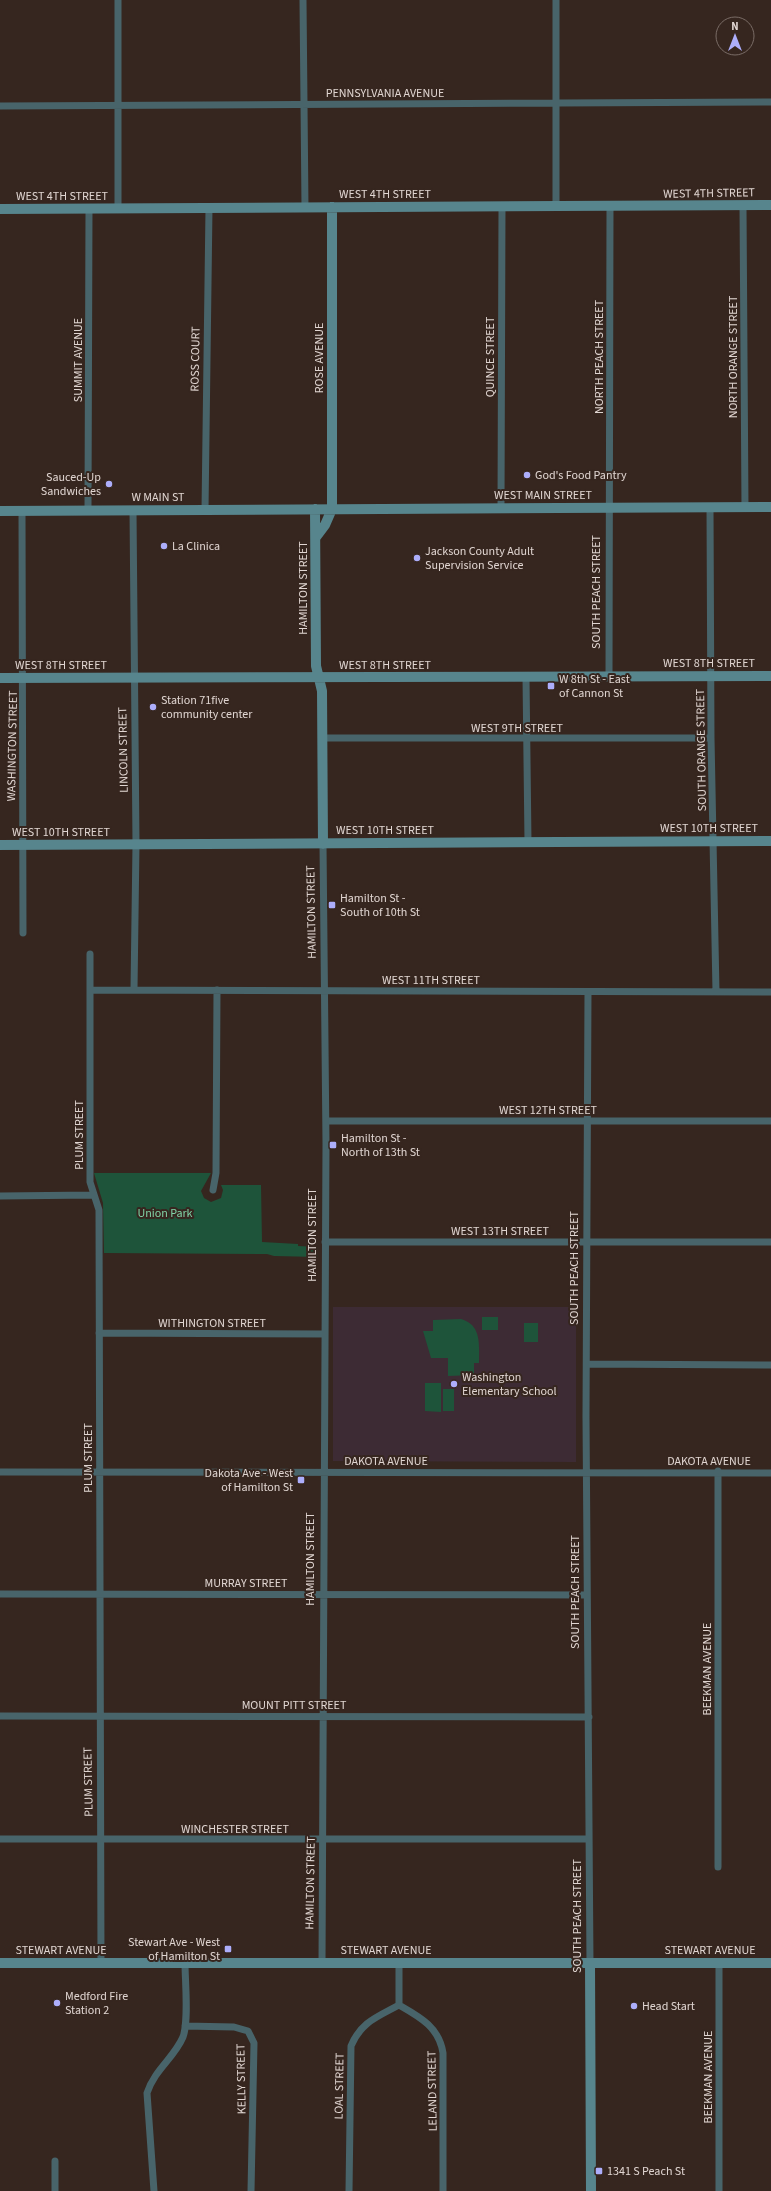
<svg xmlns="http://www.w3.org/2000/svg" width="771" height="2191" viewBox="0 0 771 2191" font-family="'Source Sans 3',sans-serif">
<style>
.education{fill:#3d2b34}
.green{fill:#1e543a}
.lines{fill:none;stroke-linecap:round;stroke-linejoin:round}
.street{stroke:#48646a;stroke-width:7}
.secondary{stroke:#57858d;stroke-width:10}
.poi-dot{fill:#adaefb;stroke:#36261f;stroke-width:1.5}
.labels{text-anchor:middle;stroke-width:4;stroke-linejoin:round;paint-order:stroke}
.street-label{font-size:12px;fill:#e0d5d1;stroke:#36261f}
.poi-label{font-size:12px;fill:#e0d5d1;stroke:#36261f;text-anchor:start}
.park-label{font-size:12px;fill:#80d4a7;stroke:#36261f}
</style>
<rect width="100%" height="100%" fill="#36261f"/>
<path class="education" d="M 333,1307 L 576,1307 L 576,1462 L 333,1461 Z"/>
<path class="green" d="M 94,1173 L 211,1173 L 201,1191 L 204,1198 L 211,1202 L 221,1198 L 223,1190 L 221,1185 L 261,1185 L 262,1242 L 298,1244 L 298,1246 L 318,1247 L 318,1257 L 274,1256 L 267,1254 L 104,1253 L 103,1203 Z
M 482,1317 L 498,1317 L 498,1330 L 482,1330 Z
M 461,1319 C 482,1325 479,1345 479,1363 L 474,1363 L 474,1375 L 448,1376 L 448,1358 L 431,1358 L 423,1331 L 433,1331 L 433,1320 Z
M 524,1323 L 538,1323 L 538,1342 L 524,1342 Z
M 425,1383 L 441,1383 L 441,1412 L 425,1411 Z
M 443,1389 L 454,1389 L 454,1411 L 443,1411 Z"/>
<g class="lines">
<path class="street" d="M 303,0 L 305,207
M 556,0 L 556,206
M 0,106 L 771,102
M 743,206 L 745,507
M 118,209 L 118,0
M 710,507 L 711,738 L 716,992
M 501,508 L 502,207
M 88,510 L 89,209
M 133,510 L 136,844 L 134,989
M 205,510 L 209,208
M 22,511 L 23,933
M 609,676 L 610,207
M 526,677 L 528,842
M 323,738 L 711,738
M 90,954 L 90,1182 L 99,1210 L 101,1963
M 90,990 L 771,992
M 588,992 L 586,1417 L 590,1963
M 326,1121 L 771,1121
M 213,1190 L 216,1173 L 217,990
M 0,1196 L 94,1195
M 325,1242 L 771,1242
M 99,1333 L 325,1334
M 587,1364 L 771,1365
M 718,1471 L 718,1867
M 0,1472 L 771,1473
M 0,1594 L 587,1595
M 0,1716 L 589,1717
M 0,1839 L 589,1839
M 322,1963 L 326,1144 L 323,844
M 719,1963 L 719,2191
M 399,2005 C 420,2017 439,2027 443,2053 L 443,2191
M 399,2005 L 399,1963
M 185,2026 L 234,2027 L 248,2031 L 254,2043 L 251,2191
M 55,2191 L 55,2161
M 154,2191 L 147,2093 C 155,2069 174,2058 183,2037 C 189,2021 185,1981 185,1963
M 349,2191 L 351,2046 C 361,2022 377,2017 399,2005"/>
<path class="secondary" d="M 0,209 L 771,205
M 315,509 L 316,666 L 322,691 L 323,844
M 0,511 L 771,507
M 316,537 L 325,525 L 332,509 L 332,207
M 0,678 L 771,676
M 0,845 L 771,841
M 0,1963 L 771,1963
M 590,1963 L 591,2191"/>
</g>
<g class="poi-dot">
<circle cx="527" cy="475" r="4"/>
<circle cx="109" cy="484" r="4"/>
<circle cx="164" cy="546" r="4"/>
<circle cx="417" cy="558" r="4"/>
<rect x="547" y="682" width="8" height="8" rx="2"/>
<circle cx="153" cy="707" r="4"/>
<rect x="328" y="901" width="8" height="8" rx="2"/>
<rect x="329" y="1141" width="8" height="8" rx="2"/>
<circle cx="454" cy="1384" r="4"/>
<rect x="297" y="1476" width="8" height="8" rx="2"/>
<rect x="224" y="1945" width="8" height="8" rx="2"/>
<circle cx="57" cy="2003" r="4"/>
<circle cx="634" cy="2006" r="4"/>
<rect x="595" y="2167" width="8" height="8" rx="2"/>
</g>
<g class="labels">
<g class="street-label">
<text x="385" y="97">PENNSYLVANIA AVENUE</text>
<text transform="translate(709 193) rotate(-1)" y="4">WEST 4TH STREET</text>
<text x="385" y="198">WEST 4TH STREET</text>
<text x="62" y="200">WEST 4TH STREET</text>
<text transform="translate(490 357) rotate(-90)" y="4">QUINCE STREET</text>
<text transform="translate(599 357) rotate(-90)" y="4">NORTH PEACH STREET</text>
<text transform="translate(733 357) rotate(-90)" y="4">NORTH ORANGE STREET</text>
<text transform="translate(319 358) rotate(-90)" y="4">ROSE AVENUE</text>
<text transform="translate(195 359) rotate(-89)" y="4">ROSS COURT</text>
<text transform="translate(78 360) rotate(-90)" y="4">SUMMIT AVENUE</text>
<text x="543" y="499">WEST MAIN STREET</text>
<text x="158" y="501">W MAIN ST</text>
<text transform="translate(303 588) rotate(-90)" y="4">HAMILTON STREET</text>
<text transform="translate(596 592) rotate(-90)" y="4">SOUTH PEACH STREET</text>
<text x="709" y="667">WEST 8TH STREET</text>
<text x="61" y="669">WEST 8TH STREET</text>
<text x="385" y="669">WEST 8TH STREET</text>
<text x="517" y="732">WEST 9TH STREET</text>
<text transform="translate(12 746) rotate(-89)" y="4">WASHINGTON STREET</text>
<text transform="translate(123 750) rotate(-91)" y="4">LINCOLN STREET</text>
<text transform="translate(701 750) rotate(-91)" y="4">SOUTH ORANGE STREET</text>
<text x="709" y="832">WEST 10TH STREET</text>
<text x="385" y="834">WEST 10TH STREET</text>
<text x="61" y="836">WEST 10TH STREET</text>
<text transform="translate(311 912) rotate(-91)" y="4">HAMILTON STREET</text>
<text x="431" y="984">WEST 11TH STREET</text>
<text x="548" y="1114">WEST 12TH STREET</text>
<text transform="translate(79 1135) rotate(-90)" y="4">PLUM STREET</text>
<text x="500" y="1235">WEST 13TH STREET</text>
<text transform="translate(312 1235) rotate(-90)" y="4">HAMILTON STREET</text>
<text transform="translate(574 1268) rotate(-90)" y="4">SOUTH PEACH STREET</text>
<text x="212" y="1327">WITHINGTON STREET</text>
<text transform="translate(88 1458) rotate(-90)" y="4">PLUM STREET</text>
<text x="386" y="1465">DAKOTA AVENUE</text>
<text x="709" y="1465">DAKOTA AVENUE</text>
<text transform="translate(310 1559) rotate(-90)" y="4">HAMILTON STREET</text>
<text x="246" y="1587">MURRAY STREET</text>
<text transform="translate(575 1592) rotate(-90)" y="4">SOUTH PEACH STREET</text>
<text transform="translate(707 1669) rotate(-90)" y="4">BEEKMAN AVENUE</text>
<text x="294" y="1709">MOUNT PITT STREET</text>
<text transform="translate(88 1782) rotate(-91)" y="4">PLUM STREET</text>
<text x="235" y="1833">WINCHESTER STREET</text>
<text transform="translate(310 1883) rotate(-89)" y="4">HAMILTON STREET</text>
<text transform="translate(577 1916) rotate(-90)" y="4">SOUTH PEACH STREET</text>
<text x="61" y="1954">STEWART AVENUE</text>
<text x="386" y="1954">STEWART AVENUE</text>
<text x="710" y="1954">STEWART AVENUE</text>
<text transform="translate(708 2077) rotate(-90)" y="4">BEEKMAN AVENUE</text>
<text transform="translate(241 2079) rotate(-91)" y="4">KELLY STREET</text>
<text transform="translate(339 2086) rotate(-89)" y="4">LOAL STREET</text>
<text transform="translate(432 2091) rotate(-91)" y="4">LELAND STREET</text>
</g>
<g class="poi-label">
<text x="535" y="479">God's Food Pantry</text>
<text x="101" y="481" text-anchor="end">Sauced-Up<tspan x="101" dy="14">Sandwiches</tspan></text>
<text x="172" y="550">La Clinica</text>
<text x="425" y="555">Jackson County Adult<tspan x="425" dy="14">Supervision Service</tspan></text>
<text x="559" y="683">W 8th St - East<tspan x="559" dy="14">of Cannon St</tspan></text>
<text x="161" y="704">Station 71five<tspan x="161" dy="14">community center</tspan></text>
<text x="340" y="902">Hamilton St -<tspan x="340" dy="14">South of 10th St</tspan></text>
<text x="341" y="1142">Hamilton St -<tspan x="341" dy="14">North of 13th St</tspan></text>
<text x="462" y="1381">Washington<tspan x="462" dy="14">Elementary School</tspan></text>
<text x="293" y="1477" text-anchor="end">Dakota Ave - West<tspan x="293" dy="14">of Hamilton St</tspan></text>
<text x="220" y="1946" text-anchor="end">Stewart Ave - West<tspan x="220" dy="14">of Hamilton St</tspan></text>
<text x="65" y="2000">Medford Fire<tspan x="65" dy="14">Station 2</tspan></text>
<text x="642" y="2010">Head Start</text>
<text x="607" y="2175">1341 S Peach St</text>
</g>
<g class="park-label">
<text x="165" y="1217">Union Park</text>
</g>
</g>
<g transform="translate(735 36)"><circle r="19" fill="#36261f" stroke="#7a6c66"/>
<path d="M0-3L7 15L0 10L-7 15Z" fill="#adaefb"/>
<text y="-6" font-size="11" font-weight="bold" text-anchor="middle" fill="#e0d5d1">N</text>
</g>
</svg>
